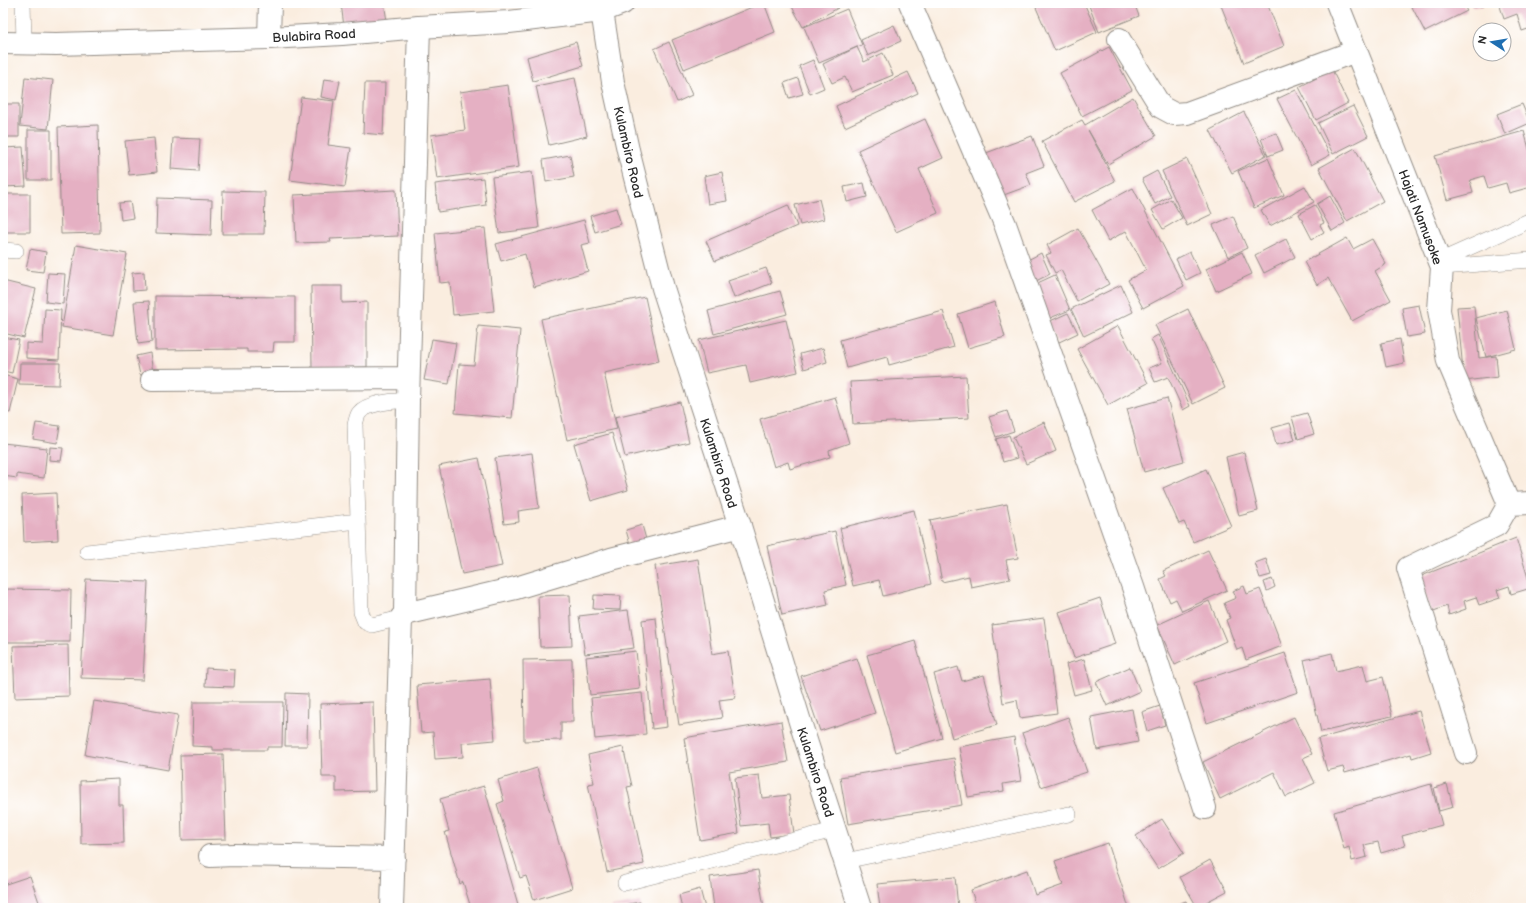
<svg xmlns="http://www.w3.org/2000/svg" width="1534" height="911" viewBox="0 0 1534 911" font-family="'Balsamiq Sans',sans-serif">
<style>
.building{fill:#e5b0c3}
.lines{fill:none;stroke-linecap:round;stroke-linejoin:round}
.service-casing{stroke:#928c85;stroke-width:16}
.minor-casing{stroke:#928c85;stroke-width:24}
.tertiary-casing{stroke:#928c85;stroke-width:24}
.service{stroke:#fff;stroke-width:15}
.minor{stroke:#fff;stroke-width:22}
.tertiary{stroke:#fff;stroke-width:22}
.labels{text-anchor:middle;stroke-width:3.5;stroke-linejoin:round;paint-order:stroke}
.street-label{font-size:13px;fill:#2b2b2b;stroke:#fff}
</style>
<rect width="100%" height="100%" fill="#fff"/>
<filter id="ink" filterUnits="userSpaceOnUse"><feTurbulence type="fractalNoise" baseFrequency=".025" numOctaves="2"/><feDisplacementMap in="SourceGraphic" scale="8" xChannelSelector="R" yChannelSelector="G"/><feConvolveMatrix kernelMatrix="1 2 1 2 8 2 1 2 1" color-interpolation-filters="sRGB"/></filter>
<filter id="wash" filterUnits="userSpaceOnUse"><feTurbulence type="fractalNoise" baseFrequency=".012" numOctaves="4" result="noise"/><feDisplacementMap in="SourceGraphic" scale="16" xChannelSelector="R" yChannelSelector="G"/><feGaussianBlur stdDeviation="0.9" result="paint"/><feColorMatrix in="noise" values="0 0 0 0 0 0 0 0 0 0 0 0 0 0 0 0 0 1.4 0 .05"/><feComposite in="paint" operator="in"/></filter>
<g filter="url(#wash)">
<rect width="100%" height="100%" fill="#faeddf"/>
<g id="blocks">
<path class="building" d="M 341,3 L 384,3 L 387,21 L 344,27 Z
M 762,3 L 764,3 L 775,32 L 684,69 L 672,40 Z
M 790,3 L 835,3 L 838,8 L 803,27 Z
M 1034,3 L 1084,3 L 1097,32 L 1055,51 Z
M 1088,3 L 1134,3 L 1139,16 L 1099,32 Z
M 1220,3 L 1267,3 L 1284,46 L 1244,63 Z
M 1416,3 L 1462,3 L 1467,11 L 1425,32 L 1411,5 Z
M 1471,3 L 1483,3 L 1483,6 L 1472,7 Z
M 1499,3 L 1531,3 L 1531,28 L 1522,31 L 1517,14 L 1504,19 Z
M 847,9 L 862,45 L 819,63 L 804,27 Z
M 894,25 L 901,41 L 868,56 L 861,40 Z
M 576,42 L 583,66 L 533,81 L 527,57 Z
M 669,42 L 692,95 L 677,102 L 654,49 Z
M 857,47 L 864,62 L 883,53 L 893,75 L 852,92 L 845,77 L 832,83 L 823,64 Z
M 1109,47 L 1132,90 L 1082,116 L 1060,73 Z
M 813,60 L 824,88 L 810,94 L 799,66 Z
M 1332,70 L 1348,103 L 1316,120 L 1299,87 Z
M 908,72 L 918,93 L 845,127 L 836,106 Z
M 25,77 L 53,80 L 48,129 L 20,126 Z
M 575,78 L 587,136 L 549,145 L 536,86 Z
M 798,78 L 803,94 L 789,98 L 784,83 Z
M 324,79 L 340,81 L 336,100 L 321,97 Z
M 365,83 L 385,83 L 383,135 L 363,133 Z
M 508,85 L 519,167 L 437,179 L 431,135 L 465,130 L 460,92 Z
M 1296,90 L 1330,155 L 1311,165 L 1277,99 Z
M 301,97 L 334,101 L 328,145 L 351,148 L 345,187 L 290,180 Z
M 1133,97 L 1156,136 L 1108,164 L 1088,130 L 1115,181 L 1074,202 L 1042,141 L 1082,120 L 1085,125 Z
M 3,104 L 19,104 L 19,137 L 3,137 Z
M 1522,104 L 1530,123 L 1505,134 L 1497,114 Z
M 1353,106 L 1368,136 L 1333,154 L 1318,123 Z
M 1244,112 L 1266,155 L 1232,173 L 1210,130 Z
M 925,119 L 943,158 L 919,169 L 938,213 L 896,232 L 858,150 Z
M 98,125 L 100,233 L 61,234 L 58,127 Z
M 28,130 L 51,130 L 51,180 L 28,180 Z
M 1524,131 L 1531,156 L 1531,187 L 1509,193 L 1506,183 L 1488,188 L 1484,176 L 1470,180 L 1473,193 L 1447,200 L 1435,156 Z
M 1276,133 L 1283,150 L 1268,156 L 1261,139 Z
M 1032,136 L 1044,166 L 1026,173 L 1031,185 L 1001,196 L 986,153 Z
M 154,138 L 157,172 L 129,175 L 125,141 Z
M 173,138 L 200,139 L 198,171 L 171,169 Z
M 23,147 L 26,186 L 3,187 L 3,148 Z
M 1355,148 L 1383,201 L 1347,221 L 1319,168 Z
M 570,155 L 574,177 L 546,182 L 543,160 Z
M 1268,158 L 1284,195 L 1254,208 L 1238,171 Z
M 1187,159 L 1212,214 L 1187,226 L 1162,171 Z
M 1157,171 L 1170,196 L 1155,204 L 1142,179 Z
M 532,172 L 539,228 L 499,233 L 492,177 Z
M 722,172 L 727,201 L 708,204 L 704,176 Z
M 483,178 L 486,205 L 438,212 L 435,184 Z
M 864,183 L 867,197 L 847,202 L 844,187 Z
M 1305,186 L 1314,202 L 1270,226 L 1261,210 Z
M 1133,188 L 1184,286 L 1143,308 L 1128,280 L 1146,270 L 1126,231 L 1108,241 L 1092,210 Z
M 396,190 L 398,236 L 330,239 L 331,242 L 296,243 L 294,195 Z
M 223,191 L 265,192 L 264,234 L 222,234 Z
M 3,194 L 30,194 L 30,232 L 3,232 Z
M 1330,196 L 1345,223 L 1332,231 L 1317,204 Z
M 157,198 L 212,200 L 211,235 L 156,233 Z
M 819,199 L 824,219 L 800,225 L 795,205 Z
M 1171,199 L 1182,218 L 1163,229 L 1152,210 Z
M 130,202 L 133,218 L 121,220 L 119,203 Z
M 788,205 L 797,226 L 715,261 L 706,241 Z
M 1315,205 L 1324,223 L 1320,225 L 1324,232 L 1312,239 L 1299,214 Z
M 616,208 L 621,224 L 595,232 L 590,216 Z
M 1233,216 L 1247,248 L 1228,257 L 1213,225 Z
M 584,220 L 590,243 L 581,245 L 588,271 L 534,287 L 525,254 L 501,261 L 496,244 Z
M 485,228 L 494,311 L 453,315 L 450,282 L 440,283 L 435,233 Z
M 1078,228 L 1109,284 L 1077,301 L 1061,270 L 1055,273 L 1046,255 L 1051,253 L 1047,245 Z
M 1347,238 L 1353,249 L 1372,239 L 1386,264 L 1375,271 L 1391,300 L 1352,321 L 1328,278 L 1317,285 L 1304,262 Z
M 1286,239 L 1295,257 L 1264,273 L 1255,255 Z
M 76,245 L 127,254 L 113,335 L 62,327 Z
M 30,249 L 46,252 L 43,272 L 26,270 Z
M 1190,252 L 1200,273 L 1186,280 L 1176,259 Z
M 1242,252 L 1252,274 L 1216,291 L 1206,269 Z
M 1041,253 L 1050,274 L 1034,282 L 1024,262 Z
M 766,268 L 772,283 L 734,298 L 728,281 Z
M 144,272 L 145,290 L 133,291 L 132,273 Z
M 48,273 L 65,274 L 63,304 L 46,302 Z
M 1055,275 L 1070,310 L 1045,320 L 1031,286 Z
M 3,281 L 36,289 L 24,338 L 3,333 Z
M 1121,285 L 1133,312 L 1084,336 L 1071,309 Z
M 311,286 L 342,286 L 342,303 L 367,302 L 367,367 L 312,368 Z
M 780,291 L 787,314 L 714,334 L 708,311 Z
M 155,296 L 295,297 L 295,342 L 274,342 L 273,352 L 247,352 L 247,349 L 155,350 Z
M 645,297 L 659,361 L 604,373 L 617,429 L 567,440 L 541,319 Z
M 149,301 L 152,342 L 138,344 L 134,302 Z
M 995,302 L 1005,337 L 968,348 L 958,314 Z
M 1419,305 L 1425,334 L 1407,337 L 1402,308 Z
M 1474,306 L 1479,358 L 1496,356 L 1498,377 L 1464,381 L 1457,307 Z
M 45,309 L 61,310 L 59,360 L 26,358 L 26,343 L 43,344 Z
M 1188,309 L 1225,388 L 1193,404 L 1155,325 Z
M 1507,310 L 1516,349 L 1486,357 L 1476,318 Z
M 943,311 L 954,347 L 889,365 L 887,357 L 847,368 L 840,340 Z
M 1068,313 L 1078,333 L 1057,343 L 1048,322 Z
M 786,320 L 798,372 L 750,383 L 746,365 L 707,373 L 699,340 Z
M 478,326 L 520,330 L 512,418 L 455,413 L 459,364 L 474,365 Z
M 1118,326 L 1148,383 L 1108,405 L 1077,349 Z
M 1158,335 L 1190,406 L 1183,410 L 1168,377 L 1155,382 L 1149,368 L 1162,363 L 1151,339 Z
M 3,337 L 19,340 L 12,373 L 3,371 Z
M 432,339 L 456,343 L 449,384 L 424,380 Z
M 1400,339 L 1404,363 L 1386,367 L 1381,343 Z
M 823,348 L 827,362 L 804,369 L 800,354 Z
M 150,353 L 153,372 L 140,375 L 136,356 Z
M 20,363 L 60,363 L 59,385 L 19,384 Z
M 3,375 L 18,379 L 10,413 L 3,411 Z
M 966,376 L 969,418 L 853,424 L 850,382 Z
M 835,397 L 849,443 L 829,450 L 830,457 L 790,469 L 788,462 L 774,467 L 760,419 Z
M 1167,398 L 1184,461 L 1144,472 L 1127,409 Z
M 680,402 L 689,442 L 625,457 L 615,417 Z
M 1007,411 L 1014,431 L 996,437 L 989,417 Z
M 1307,413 L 1314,434 L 1298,439 L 1292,417 Z
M 1044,422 L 1056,451 L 1026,464 L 1013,437 Z
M 36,423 L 60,426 L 57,443 L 33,439 Z
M 1290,423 L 1295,440 L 1276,445 L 1272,428 Z
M 612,433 L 628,490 L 591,501 L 574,444 Z
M 1009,435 L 1017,458 L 1003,462 L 996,439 Z
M 3,443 L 47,448 L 44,478 L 17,474 L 17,478 L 3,476 Z
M 50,447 L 63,448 L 61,461 L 49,460 Z
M 1244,452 L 1258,511 L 1239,516 L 1226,457 Z
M 532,453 L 539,508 L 518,511 L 519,522 L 504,524 L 495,458 Z
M 479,458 L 502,566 L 462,574 L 439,466 Z
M 1206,469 L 1231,526 L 1193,542 L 1184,522 L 1179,524 L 1163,488 Z
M 56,493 L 58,540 L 24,542 L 22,495 Z
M 1007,504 L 1018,558 L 1006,560 L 1010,579 L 971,587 L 969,576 L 942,582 L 930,520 Z
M 914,510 L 931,584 L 883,596 L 879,580 L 853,586 L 840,528 Z
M 642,525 L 647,543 L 631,548 L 626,530 Z
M 835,531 L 846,585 L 825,590 L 828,605 L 782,615 L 767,546 Z
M 1516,538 L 1531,588 L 1511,594 L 1509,586 L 1497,590 L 1500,598 L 1479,605 L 1476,597 L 1464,601 L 1466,609 L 1449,615 L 1447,606 L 1431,612 L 1419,577 Z
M 1208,550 L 1227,590 L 1182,611 L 1176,599 L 1170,602 L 1160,579 L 1166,576 L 1163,571 Z
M 698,559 L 712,654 L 728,651 L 735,698 L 719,700 L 722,718 L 679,725 L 655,566 Z
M 1266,559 L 1271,575 L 1260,578 L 1255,563 Z
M 86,579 L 148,582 L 143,680 L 81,678 Z
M 1272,579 L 1275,587 L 1267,591 L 1264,582 Z
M 1244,586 L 1247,594 L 1260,589 L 1282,646 L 1246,660 L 1242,648 L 1237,650 L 1226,620 L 1230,618 L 1224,603 L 1236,598 L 1233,591 Z
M 3,589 L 71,590 L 70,642 L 3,642 Z
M 570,595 L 572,646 L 540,647 L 538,596 Z
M 594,595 L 621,596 L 620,610 L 593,609 Z
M 1100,598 L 1115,644 L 1074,658 L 1059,612 Z
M 1209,601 L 1226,641 L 1175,665 L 1157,625 Z
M 628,610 L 634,648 L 585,654 L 579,616 Z
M 656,618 L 667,727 L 652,729 L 642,620 Z
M 1044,618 L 1057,713 L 1020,718 L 1017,700 L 1003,703 L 992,625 Z
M 915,641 L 942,738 L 895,752 L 867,655 Z
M 68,645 L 69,696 L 15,698 L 13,646 Z
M 636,651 L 640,689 L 590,695 L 586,657 Z
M 1285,653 L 1298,692 L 1207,723 L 1194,683 Z
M 1332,653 L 1336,671 L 1363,665 L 1367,681 L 1383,677 L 1392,716 L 1321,732 L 1304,660 Z
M 857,658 L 875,713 L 820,731 L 801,676 Z
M 572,659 L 573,722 L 561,722 L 561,740 L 524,741 L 523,660 Z
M 1084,659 L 1092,690 L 1074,695 L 1066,664 Z
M 958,667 L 962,681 L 984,675 L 997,725 L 952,738 L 934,674 Z
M 1130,667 L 1140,691 L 1107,706 L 1096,682 Z
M 206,668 L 235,670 L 234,687 L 205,686 Z
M 490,679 L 495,740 L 462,743 L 463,757 L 435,759 L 433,732 L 421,733 L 417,685 Z
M 286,693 L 308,694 L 307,746 L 285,746 Z
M 642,693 L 646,734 L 595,739 L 591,698 Z
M 94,701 L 178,715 L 168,770 L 85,755 Z
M 193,702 L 283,702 L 282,747 L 267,747 L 267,750 L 213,750 L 213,747 L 192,746 Z
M 373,702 L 375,791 L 336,792 L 336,777 L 322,777 L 320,704 Z
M 1160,706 L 1165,725 L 1147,731 L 1142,712 Z
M 1132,709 L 1138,742 L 1097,750 L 1091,717 Z
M 1419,711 L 1431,752 L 1412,758 L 1411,754 L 1345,773 L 1343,767 L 1327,771 L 1318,739 Z
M 1068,717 L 1087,772 L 1041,787 L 1022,733 Z
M 1294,717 L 1312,754 L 1303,758 L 1315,783 L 1286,797 L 1274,772 L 1220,799 L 1203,762 Z
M 781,721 L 788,762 L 729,772 L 739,833 L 700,840 L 684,738 Z
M 1014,737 L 1021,781 L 1003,784 L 1004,791 L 968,797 L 959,747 Z
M 623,747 L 632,786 L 627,787 L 644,864 L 607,872 L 588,784 L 594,783 L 588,755 Z
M 223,754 L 226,839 L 182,840 L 180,755 Z
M 954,758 L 962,805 L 848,824 L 840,777 Z
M 537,768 L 572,888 L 534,900 L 526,876 L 520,878 L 497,804 L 504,801 L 498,780 Z
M 759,775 L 762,798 L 789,795 L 794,834 L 770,837 L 768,823 L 741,826 L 735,778 Z
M 119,779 L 119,805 L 123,805 L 124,843 L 81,844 L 80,781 Z
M 1431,784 L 1442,825 L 1402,836 L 1405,846 L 1381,853 L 1378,842 L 1364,845 L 1367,857 L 1352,861 L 1349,847 L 1344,849 L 1334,812 Z
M 1447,784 L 1453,807 L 1439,811 L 1434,788 Z
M 484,786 L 519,908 L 471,908 L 463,882 L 460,884 L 445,832 L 449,831 L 440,799 Z
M 1162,819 L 1184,853 L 1158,869 L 1136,836 Z
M 1108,843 L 1129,908 L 977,908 L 971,890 L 1027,870 L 1035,895 L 1063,885 L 1055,861 Z
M 1210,860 L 1227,891 L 1197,907 L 1180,877 Z
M 758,870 L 764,908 L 714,908 L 710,877 Z
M 30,876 L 41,908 L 3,908 L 3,885 Z
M 955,877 L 958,908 L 880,908 L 877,884 Z
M 700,889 L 705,908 L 682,908 L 679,895 Z
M 1186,901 L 1188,908 L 1167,908 Z
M 640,902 L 641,908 L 612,908 L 612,907 Z"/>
</g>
</g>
<g filter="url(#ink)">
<use href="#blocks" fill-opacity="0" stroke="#928c85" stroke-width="1"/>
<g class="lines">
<g class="service-casing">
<path id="service" d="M 23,3 L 24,43
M 3,250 L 16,251
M 1439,261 L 1531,220
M 1442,267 L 1531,260
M 87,552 L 358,521
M 401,618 L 372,625 L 365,622 L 361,612 L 355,425 C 356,421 357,416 359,413 C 368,402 395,401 408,400
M 845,861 L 1069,814
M 625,883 L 834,830"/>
</g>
<g class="minor-casing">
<path id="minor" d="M 910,3 L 1005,224 L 1133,587 L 1205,808
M 1337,3 L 1442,267 L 1439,310 L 1448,361 L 1509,504 L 1531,503
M 269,38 L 270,3
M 1119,39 L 1161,107 L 1174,114 L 1187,113 L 1356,51
M 152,380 L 408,378
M 405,614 L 516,588 L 611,559 L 740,526
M 1466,753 L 1408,568 L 1497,525 L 1509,504
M 210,856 L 234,855 L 394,858
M 392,908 L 401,618 L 405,614 L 408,400 L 419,27"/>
</g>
<g class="tertiary-casing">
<path id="tertiary" d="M 602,11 L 613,82 L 628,150 L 663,288 L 740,526 L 801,725 L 860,908
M 3,43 L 56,44 L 269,38 L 342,34 L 419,27 L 509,22 L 602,11 L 623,3"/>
</g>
<use href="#service" class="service"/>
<use href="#minor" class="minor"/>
<use href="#tertiary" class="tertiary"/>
</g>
</g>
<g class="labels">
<g class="street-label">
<text transform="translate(314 35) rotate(-3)" y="5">Bulabira Road</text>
<text transform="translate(629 152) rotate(77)" y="5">Kulambiro Road</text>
<text transform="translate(1421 217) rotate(69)" y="5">Hajati Namusoke</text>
<text transform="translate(719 463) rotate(72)" y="5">Kulambiro Road</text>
<text transform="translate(816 772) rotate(72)" y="5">Kulambiro Road</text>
</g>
</g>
<rect width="1534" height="911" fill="none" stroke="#fff" stroke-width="16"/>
<g transform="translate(1492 42) rotate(282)"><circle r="19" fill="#ffffff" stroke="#aaaaaa"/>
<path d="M0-3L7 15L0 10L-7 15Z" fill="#1f6fb2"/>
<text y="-6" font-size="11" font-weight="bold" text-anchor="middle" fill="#2b2b2b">N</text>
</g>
</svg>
